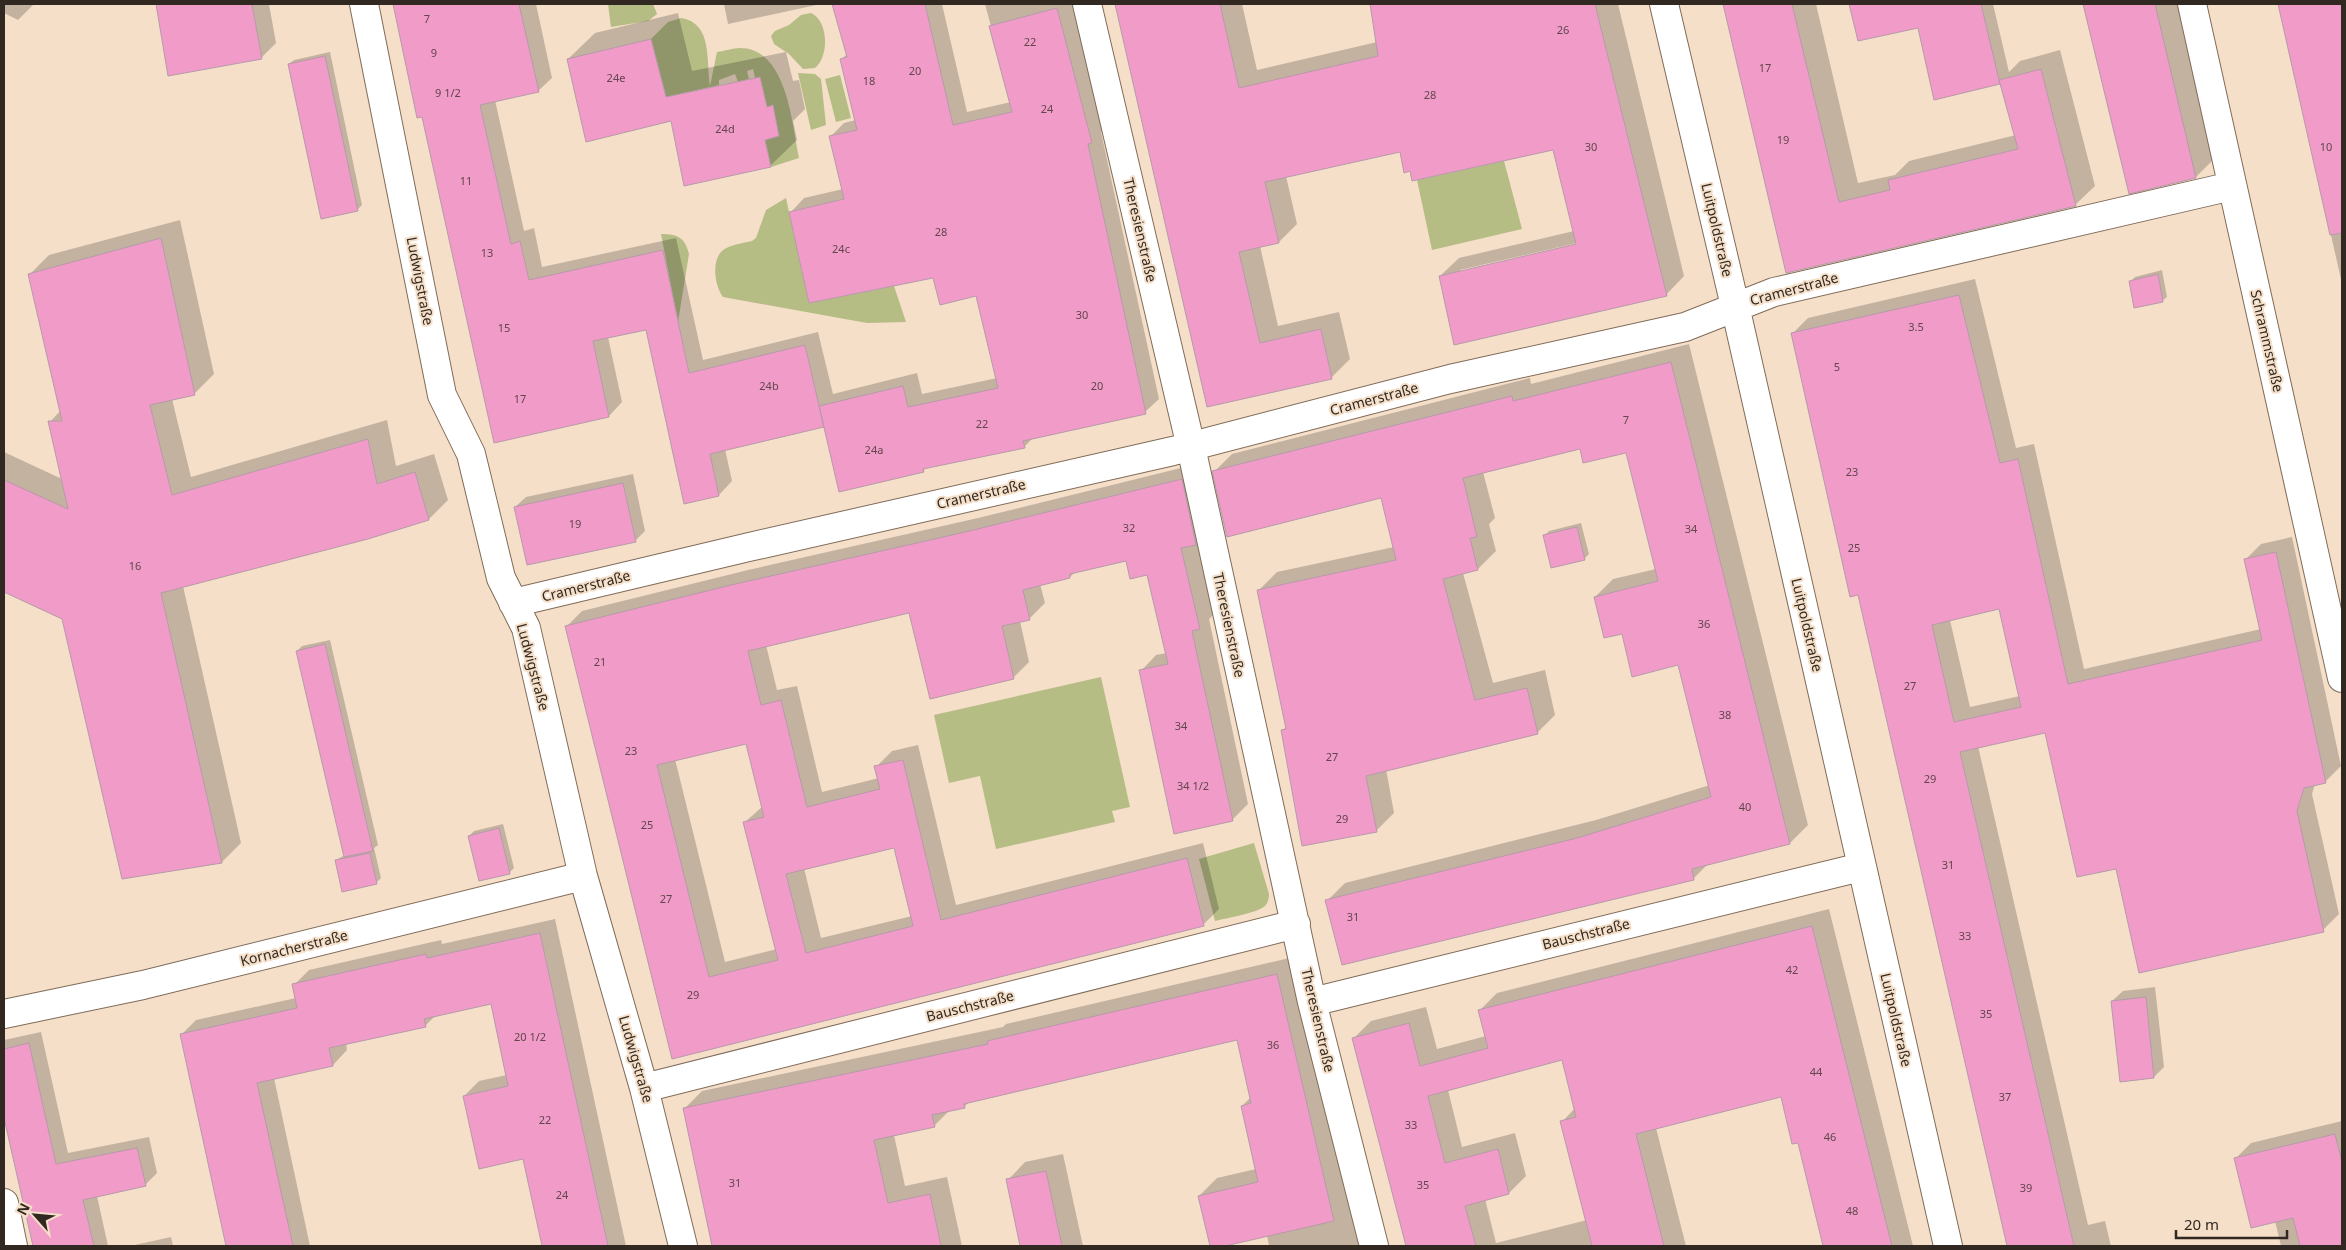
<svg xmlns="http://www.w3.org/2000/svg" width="2346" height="1250" viewBox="0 0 2346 1250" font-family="'Noto Sans',sans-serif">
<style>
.green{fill:#b5bc84}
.shadow{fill:#0003;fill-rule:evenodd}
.building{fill:#f19bc9;stroke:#b69aa8;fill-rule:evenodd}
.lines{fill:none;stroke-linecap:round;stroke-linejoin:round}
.minor-casing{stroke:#806c59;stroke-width:30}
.minor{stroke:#fff;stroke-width:28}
.labels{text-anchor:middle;stroke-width:4;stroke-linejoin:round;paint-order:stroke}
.number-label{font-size:11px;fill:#61464b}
.street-label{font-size:14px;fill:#312921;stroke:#f5dfc9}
</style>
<rect width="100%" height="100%" fill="#f5dfc9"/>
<path class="green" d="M 608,4 L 653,4 L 657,14 L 648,21 L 611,27 Z
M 811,13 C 829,21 829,57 815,68 L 803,69 L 789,54 L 774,44 L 771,36 L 775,31 L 789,25 L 801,15 Z
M 681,18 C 713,23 706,61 710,86 L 717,52 C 725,51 733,48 740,48 C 787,48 792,124 799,158 L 771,167 L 765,140 L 779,136 L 773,106 L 762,108 L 753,69 L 747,71 L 749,79 L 738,82 L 735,74 L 719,80 L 719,85 L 666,97 L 651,39 L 668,22 Z
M 798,73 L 815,74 L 821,79 L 826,125 L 811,130 Z
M 840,75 L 851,118 L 836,122 L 825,79 Z
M 1504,161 L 1522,229 L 1432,250 L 1417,180 Z
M 786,198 L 809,303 L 894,286 L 906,322 L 867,323 L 723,297 C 715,287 711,261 722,251 C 728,245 744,243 752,241 L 756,238 L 766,210 Z
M 661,234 C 677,234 685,237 689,254 L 678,322 Z
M 1101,677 L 1130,807 L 1112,811 L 1115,822 L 996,849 L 980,776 L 949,783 L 934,715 Z
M 1254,843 L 1269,894 C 1269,898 1268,903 1265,906 C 1257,913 1227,918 1215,921 L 1199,859 Z"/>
<path class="shadow" d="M 4,4 L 34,4 L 18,20 L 4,13 Z
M 157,4 L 269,4 L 276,43 L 261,58 L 169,74 Z
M 394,4 L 536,4 L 552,78 L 538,91 L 495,100 L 524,231 L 534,228 L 542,267 L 676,238 L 703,360 L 818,332 L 833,394 L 917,373 L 922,394 L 997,378 L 977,294 L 791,212 L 804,198 L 843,189 L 831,136 L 844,123 L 856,120 L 842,59 L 847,54 L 833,4 L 942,4 L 967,112 L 1011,102 L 985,4 L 1073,4 L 1105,128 L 1101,132 L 1159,399 L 1145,412 L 1034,437 L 1024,447 L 927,467 L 923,471 L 825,424 L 725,449 L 732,481 L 719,495 L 647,328 L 608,337 L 622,402 L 609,416 L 423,116 L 418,117 Z
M 724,4 L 821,4 L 728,24 Z
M 1117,4 L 1242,4 L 1257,70 L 1377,42 L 1371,4 L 1618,4 L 1684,276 L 1666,295 L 1440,276 L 1459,258 L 1574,231 L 1554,148 L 1411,170 L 1401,150 L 1286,176 L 1297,224 L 1279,242 L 1260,246 L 1278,326 L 1339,312 L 1350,359 L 1332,377 L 1208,406 ZM 1581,242 L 1582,244 L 1460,272 L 1460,270 Z
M 1724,4 L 1816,4 L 1858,183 L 1895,175 L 1909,161 L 2016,135 L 2001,81 L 1999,83 L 1919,26 L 1858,40 L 1851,4 L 1993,4 L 2009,72 L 2020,61 L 2060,50 L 2095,186 L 2075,205 L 1787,272 Z
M 2085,4 L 2179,4 L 2215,158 L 2196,177 L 2130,192 Z
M 2279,4 L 2342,4 L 2342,284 Z
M 678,13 L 692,71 L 786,52 L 793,81 L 799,80 L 805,109 L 793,121 L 797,140 L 770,166 L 672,120 L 568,59 L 595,33 Z
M 330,52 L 362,205 L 357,210 L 289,64 L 294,60 Z
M 180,220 L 214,374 L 194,394 L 172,399 L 191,477 L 387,420 L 396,466 L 434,454 L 448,500 L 429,519 L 183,586 L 241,843 L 222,862 L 63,618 L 4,591 L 4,452 L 62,479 L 50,422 L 61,410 L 30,274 L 49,255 Z
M 2162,270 L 2167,297 L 2162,301 L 2130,282 L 2135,277 Z
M 1975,279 L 2016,448 L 2034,444 L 2084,669 L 2261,629 L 2245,560 L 2261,544 L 2292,537 L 2341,766 L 2325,782 L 2315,784 L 2312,794 L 2339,914 L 2323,930 L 2117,868 L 2046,731 L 1978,746 L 2088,1225 L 2105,1221 L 2111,1246 L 2008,1246 L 1859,593 L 1792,334 L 1808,318 ZM 2000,608 L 2020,696 L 1970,707 L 1950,620 Z
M 1689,344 L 1808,825 L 1790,843 L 1709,863 L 1693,879 L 1327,901 L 1345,883 L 1596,820 L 1710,785 L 1679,663 L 1622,632 L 1595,597 L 1613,579 L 1656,569 L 1627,451 L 1581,448 L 1483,472 L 1495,518 L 1489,524 L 1496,551 L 1478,569 L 1463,573 L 1493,683 L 1545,670 L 1555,715 L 1537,733 L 1386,769 L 1394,813 L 1376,831 L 1282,731 L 1287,726 L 1259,590 L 1277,572 L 1394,547 L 1382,497 L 1214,472 L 1232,454 L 1530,378 L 1531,384 Z
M 1197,464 L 1215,613 L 1209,619 L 1248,804 L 1232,820 L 1141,671 L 1156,655 L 1167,653 L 1148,573 L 1127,559 L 1075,572 L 1070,577 L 1040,584 L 1045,603 L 1029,619 L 1020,621 L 1029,662 L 1014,677 L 931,697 L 910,611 L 766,645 L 777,690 L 797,686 L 822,792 L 879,778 L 876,767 L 892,751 L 918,745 L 956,905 L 1203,843 L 1219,909 L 1203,925 L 673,1058 L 566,627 L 582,611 L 748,570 L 978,518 ZM 747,742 L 763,806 L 744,823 L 777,949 L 725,962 L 675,759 ZM 895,846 L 912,916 L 821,938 L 804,868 Z
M 633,474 L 645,531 L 635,541 L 515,507 L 526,497 Z
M 1581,523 L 1589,554 L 1584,559 L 1544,536 L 1549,531 Z
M 330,640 L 378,845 L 374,848 L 381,878 L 376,883 L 336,860 L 345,855 L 297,651 L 302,646 Z
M 503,824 L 514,868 L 509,873 L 469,836 L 474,831 Z
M 1829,909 L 1913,1246 L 1825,1246 L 1799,1141 L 1782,1095 L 1656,1128 L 1686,1246 L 1407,1246 L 1354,1038 L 1371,1021 L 1426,1007 L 1437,1049 L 1486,1036 L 1480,1010 L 1497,993 ZM 1562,1058 L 1575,1108 L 1562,1122 L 1587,1220 L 1496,1243 L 1485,1199 L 1509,1193 L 1526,1176 L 1515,1133 L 1462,1147 L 1448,1090 Z
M 555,919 L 626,1246 L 543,1246 L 524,1157 L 464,1096 L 479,1081 L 507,1075 L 492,1003 L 436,1015 L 425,1026 L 346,1043 L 347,1050 L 333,1065 L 274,1078 L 310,1246 L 227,1246 L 181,1035 L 196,1020 L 296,998 L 294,985 L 309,970 L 441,940 L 442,944 Z
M 1294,957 L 1351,1202 L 1359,1246 L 1269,1246 L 1267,1235 L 1211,1246 L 1199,1196 L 1217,1178 L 1256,1169 L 1242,1106 L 1251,1097 L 1238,1039 L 969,1102 L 964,1107 L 951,1109 L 934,1126 L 894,1135 L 905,1186 L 947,1177 L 962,1246 L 713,1246 L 684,1109 L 702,1091 L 1003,1027 L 1006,1024 Z
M 2155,987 L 2164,1067 L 2154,1077 L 2112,1001 L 2123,991 Z
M 41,1032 L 68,1153 L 149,1137 L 157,1173 L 145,1185 L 97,1196 L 108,1246 L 34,1246 L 4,1112 L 4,1040 Z
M 2342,1121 L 2342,1246 L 2281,1246 L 2275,1221 L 2236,1158 L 2251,1143 Z
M 1063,1154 L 1083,1246 L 1021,1246 L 1008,1180 L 1025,1162 Z
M 171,1237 L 173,1246 L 130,1246 Z"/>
<path class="building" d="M 156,4 L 252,4 L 262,59 L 168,76 Z
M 393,4 L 519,4 L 539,92 L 480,105 L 511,244 L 520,241 L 529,280 L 663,250 L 689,373 L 805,345 L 824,427 L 710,454 L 719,496 L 684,504 L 646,330 L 593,341 L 609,417 L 494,443 L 422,117 L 417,118 Z
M 832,4 L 925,4 L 953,125 L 1012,112 L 989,26 L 1057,8 L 1092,143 L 1088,144 L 1146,414 L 1023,441 L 1025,448 L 923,469 L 924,472 L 839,492 L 819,406 L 903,386 L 908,407 L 998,388 L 976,296 L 940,305 L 933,278 L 809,303 L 789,212 L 844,199 L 829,136 L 857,130 L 840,59 L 847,57 Z
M 1115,4 L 1220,4 L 1239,88 L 1378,56 L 1370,4 L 1595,4 L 1667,296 L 1454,345 L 1439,276 L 1576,244 L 1553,150 L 1412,181 L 1410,171 L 1404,173 L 1400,152 L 1265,182 L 1279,243 L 1239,252 L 1260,343 L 1321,329 L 1332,379 L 1207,407 Z
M 1723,4 L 1792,4 L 1839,202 L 1890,190 L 1888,180 L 2018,149 L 1999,80 L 2041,69 L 2076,206 L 1786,273 Z
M 1849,4 L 1981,4 L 2000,84 L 1934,100 L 1918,28 L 1858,41 Z
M 2083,4 L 2155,4 L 2196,178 L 2129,194 Z
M 2278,4 L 2342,4 L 2342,233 L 2330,235 Z
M 651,39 L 666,97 L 760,77 L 767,107 L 773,105 L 779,136 L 765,140 L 771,167 L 684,186 L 671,121 L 586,142 L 567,59 Z
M 325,56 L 358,211 L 321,219 L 288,64 Z
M 161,238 L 195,395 L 150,405 L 172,495 L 368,439 L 377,484 L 415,472 L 429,520 L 368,539 L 161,593 L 222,863 L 122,879 L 62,619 L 4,592 L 4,480 L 68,509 L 48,421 L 62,421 L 28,274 Z
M 2158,274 L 2163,302 L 2134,308 L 2129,281 Z
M 1959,295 L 2000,463 L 2018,459 L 2068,684 L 2262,640 L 2244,559 L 2276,552 L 2326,783 L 2304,788 L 2297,811 L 2324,932 L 2139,973 L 2116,869 L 2077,877 L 2045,733 L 1960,752 L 2074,1246 L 2007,1246 L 1858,595 L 1850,597 L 1791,333 ZM 1999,609 L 2021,707 L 1954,722 L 1932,625 Z
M 1671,362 L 1790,844 L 1692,869 L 1694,880 L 1342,965 L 1325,900 L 1577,838 L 1711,797 L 1678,665 L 1632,677 L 1622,634 L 1604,638 L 1594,597 L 1658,581 L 1626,453 L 1583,463 L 1580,449 L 1463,478 L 1477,537 L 1470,538 L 1478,570 L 1443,579 L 1475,700 L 1527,688 L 1538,734 L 1366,776 L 1377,832 L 1302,846 L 1281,730 L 1286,729 L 1257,590 L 1396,560 L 1381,498 L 1227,537 L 1212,471 L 1512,396 L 1513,401 Z
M 1182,479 L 1196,545 L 1181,548 L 1200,629 L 1192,631 L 1233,821 L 1174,834 L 1139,670 L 1168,664 L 1147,575 L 1130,579 L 1126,561 L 1070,574 L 1070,578 L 1023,590 L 1030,620 L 1002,626 L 1014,679 L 930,699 L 909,613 L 748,651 L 761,705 L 781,700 L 807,807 L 880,789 L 874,766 L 903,760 L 941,920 L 1187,858 L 1204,926 L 672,1059 L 565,626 L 731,585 L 961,533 ZM 746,744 L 764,817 L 743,822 L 778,960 L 709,977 L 657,765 ZM 894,848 L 913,926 L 806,953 L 786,874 Z
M 623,483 L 636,542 L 527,565 L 514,507 Z
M 1577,527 L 1585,560 L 1551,568 L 1543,535 Z
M 325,644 L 373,851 L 344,857 L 296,651 Z
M 499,828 L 510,874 L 479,881 L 468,836 Z
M 370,853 L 377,884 L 342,892 L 335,860 Z
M 1812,926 L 1892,1246 L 1823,1246 L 1798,1143 L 1792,1144 L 1781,1097 L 1636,1134 L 1664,1246 L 1592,1246 L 1560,1121 L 1576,1117 L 1562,1060 L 1428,1096 L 1445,1163 L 1498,1149 L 1509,1194 L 1465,1206 L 1476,1246 L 1406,1246 L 1352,1038 L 1409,1023 L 1420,1066 L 1488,1048 L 1478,1010 Z
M 540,933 L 608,1246 L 542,1246 L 523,1159 L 479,1169 L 463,1096 L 508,1086 L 491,1004 L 424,1019 L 426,1027 L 329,1048 L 333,1066 L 257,1083 L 293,1246 L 226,1246 L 180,1034 L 297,1008 L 292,984 L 426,954 L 427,958 Z
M 1277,974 L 1334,1221 L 1225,1246 L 1210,1246 L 1198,1196 L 1258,1182 L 1241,1106 L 1251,1103 L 1237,1040 L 964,1104 L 965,1108 L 932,1115 L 935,1127 L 874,1140 L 888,1203 L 930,1194 L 941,1246 L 712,1246 L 683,1108 L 988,1044 L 987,1041 Z
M 2146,997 L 2154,1078 L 2120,1082 L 2111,1001 Z
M 29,1043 L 56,1164 L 137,1148 L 146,1186 L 83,1200 L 94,1246 L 33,1246 L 4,1118 L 4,1049 Z
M 2335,1134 L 2342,1162 L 2342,1246 L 2300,1246 L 2293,1218 L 2251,1228 L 2234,1158 Z
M 1046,1171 L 1062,1246 L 1020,1246 L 1006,1179 Z"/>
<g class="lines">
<g class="minor-casing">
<path id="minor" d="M 364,4 L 442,395 L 471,454 L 501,578 L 526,628 L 583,876 L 644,1088 L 683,1246
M 1087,4 L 1191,447 L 1312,1002 L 1374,1246
M 1664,4 L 1735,306 L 1948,1246
M 2192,4 L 2342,678
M 513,603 L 749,547 L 1173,451 L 1450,379 L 1685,327 L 1774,292 L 2232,186
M 1312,1002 L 1861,867
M 4,1014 L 143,985 L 583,876
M 644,1088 L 1296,924
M 4,1203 L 13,1246"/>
</g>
<use href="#minor" class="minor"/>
</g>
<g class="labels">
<g class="number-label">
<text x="427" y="23">7</text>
<text x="1563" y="34">26</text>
<text x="1030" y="46">22</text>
<text x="434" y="57">9</text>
<text x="1765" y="72">17</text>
<text x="915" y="75">20</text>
<text x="616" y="82">24e</text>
<text x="869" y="85">18</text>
<text x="448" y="97">9 1/2</text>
<text x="1430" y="99">28</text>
<text x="1047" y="113">24</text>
<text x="725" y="133">24d</text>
<text x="1783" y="144">19</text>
<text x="1591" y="151">30</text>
<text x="2326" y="151">10</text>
<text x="466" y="185">11</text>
<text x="941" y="236">28</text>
<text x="841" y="253">24c</text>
<text x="487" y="257">13</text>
<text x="1082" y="319">30</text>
<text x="1916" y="331">3.5</text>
<text x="504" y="332">15</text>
<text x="1837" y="371">5</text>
<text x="769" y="390">24b</text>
<text x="1097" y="390">20</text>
<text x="520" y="403">17</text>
<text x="1626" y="424">7</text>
<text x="982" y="428">22</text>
<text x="874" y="454">24a</text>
<text x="1852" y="476">23</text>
<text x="575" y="528">19</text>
<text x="1129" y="532">32</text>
<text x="1691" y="533">34</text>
<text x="1854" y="552">25</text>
<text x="135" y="570">16</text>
<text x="1704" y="628">36</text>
<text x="600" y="666">21</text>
<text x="1910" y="690">27</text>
<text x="1725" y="719">38</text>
<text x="1181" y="730">34</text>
<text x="631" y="755">23</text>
<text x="1332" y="761">27</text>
<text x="1930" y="783">29</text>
<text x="1193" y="790">34 1/2</text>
<text x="1745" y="811">40</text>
<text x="1342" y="823">29</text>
<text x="647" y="829">25</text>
<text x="1948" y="869">31</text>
<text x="666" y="903">27</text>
<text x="1353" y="921">31</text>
<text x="1965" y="940">33</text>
<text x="1792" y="974">42</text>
<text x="693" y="999">29</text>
<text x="1986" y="1018">35</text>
<text x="530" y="1041">20 1/2</text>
<text x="1273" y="1049">36</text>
<text x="1816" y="1076">44</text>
<text x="2005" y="1101">37</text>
<text x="545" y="1124">22</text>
<text x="1411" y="1129">33</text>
<text x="1830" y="1141">46</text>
<text x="735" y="1187">31</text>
<text x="1423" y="1189">35</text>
<text x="2026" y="1192">39</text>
<text x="562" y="1199">24</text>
<text x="1852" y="1215">48</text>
</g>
<g class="street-label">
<text transform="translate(1140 230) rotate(77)" y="5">Theresienstraße</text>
<text transform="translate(1717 230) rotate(77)" y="5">Luitpoldstraße</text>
<text transform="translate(420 281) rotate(79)" y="5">Ludwigstraße</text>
<text transform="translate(1794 289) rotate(-15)" y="5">Cramerstraße</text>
<text transform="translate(2267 341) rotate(77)" y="5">Schrammstraße</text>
<text transform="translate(1374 399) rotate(-15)" y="5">Cramerstraße</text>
<text transform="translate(981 494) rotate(-13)" y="5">Cramerstraße</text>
<text transform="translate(586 586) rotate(-14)" y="5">Cramerstraße</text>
<text transform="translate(1229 625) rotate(78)" y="5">Theresienstraße</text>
<text transform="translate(1807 625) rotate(77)" y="5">Luitpoldstraße</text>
<text transform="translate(533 667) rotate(75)" y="5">Ludwigstraße</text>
<text transform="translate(1586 934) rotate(-14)" y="5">Bauschstraße</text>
<text transform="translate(294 948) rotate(-14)" y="5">Kornacherstraße</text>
<text transform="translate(970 1006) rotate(-14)" y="5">Bauschstraße</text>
<text transform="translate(1318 1020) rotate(77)" y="5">Theresienstraße</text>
<text transform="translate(1896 1020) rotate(77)" y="5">Luitpoldstraße</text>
<text transform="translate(636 1059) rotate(74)" y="5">Ludwigstraße</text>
</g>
</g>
<rect width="2346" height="1250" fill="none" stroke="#312921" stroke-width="10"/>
<g transform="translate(35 1215) rotate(297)" stroke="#f5dfc9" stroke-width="4" paint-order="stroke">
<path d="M0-4L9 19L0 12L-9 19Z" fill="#312921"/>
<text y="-8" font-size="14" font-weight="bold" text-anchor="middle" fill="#312921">N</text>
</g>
<path d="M2176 1230v8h111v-8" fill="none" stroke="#312921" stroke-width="2.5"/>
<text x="2184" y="1230" font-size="15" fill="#312921" stroke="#f5dfc9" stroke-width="4" paint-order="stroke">20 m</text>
</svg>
